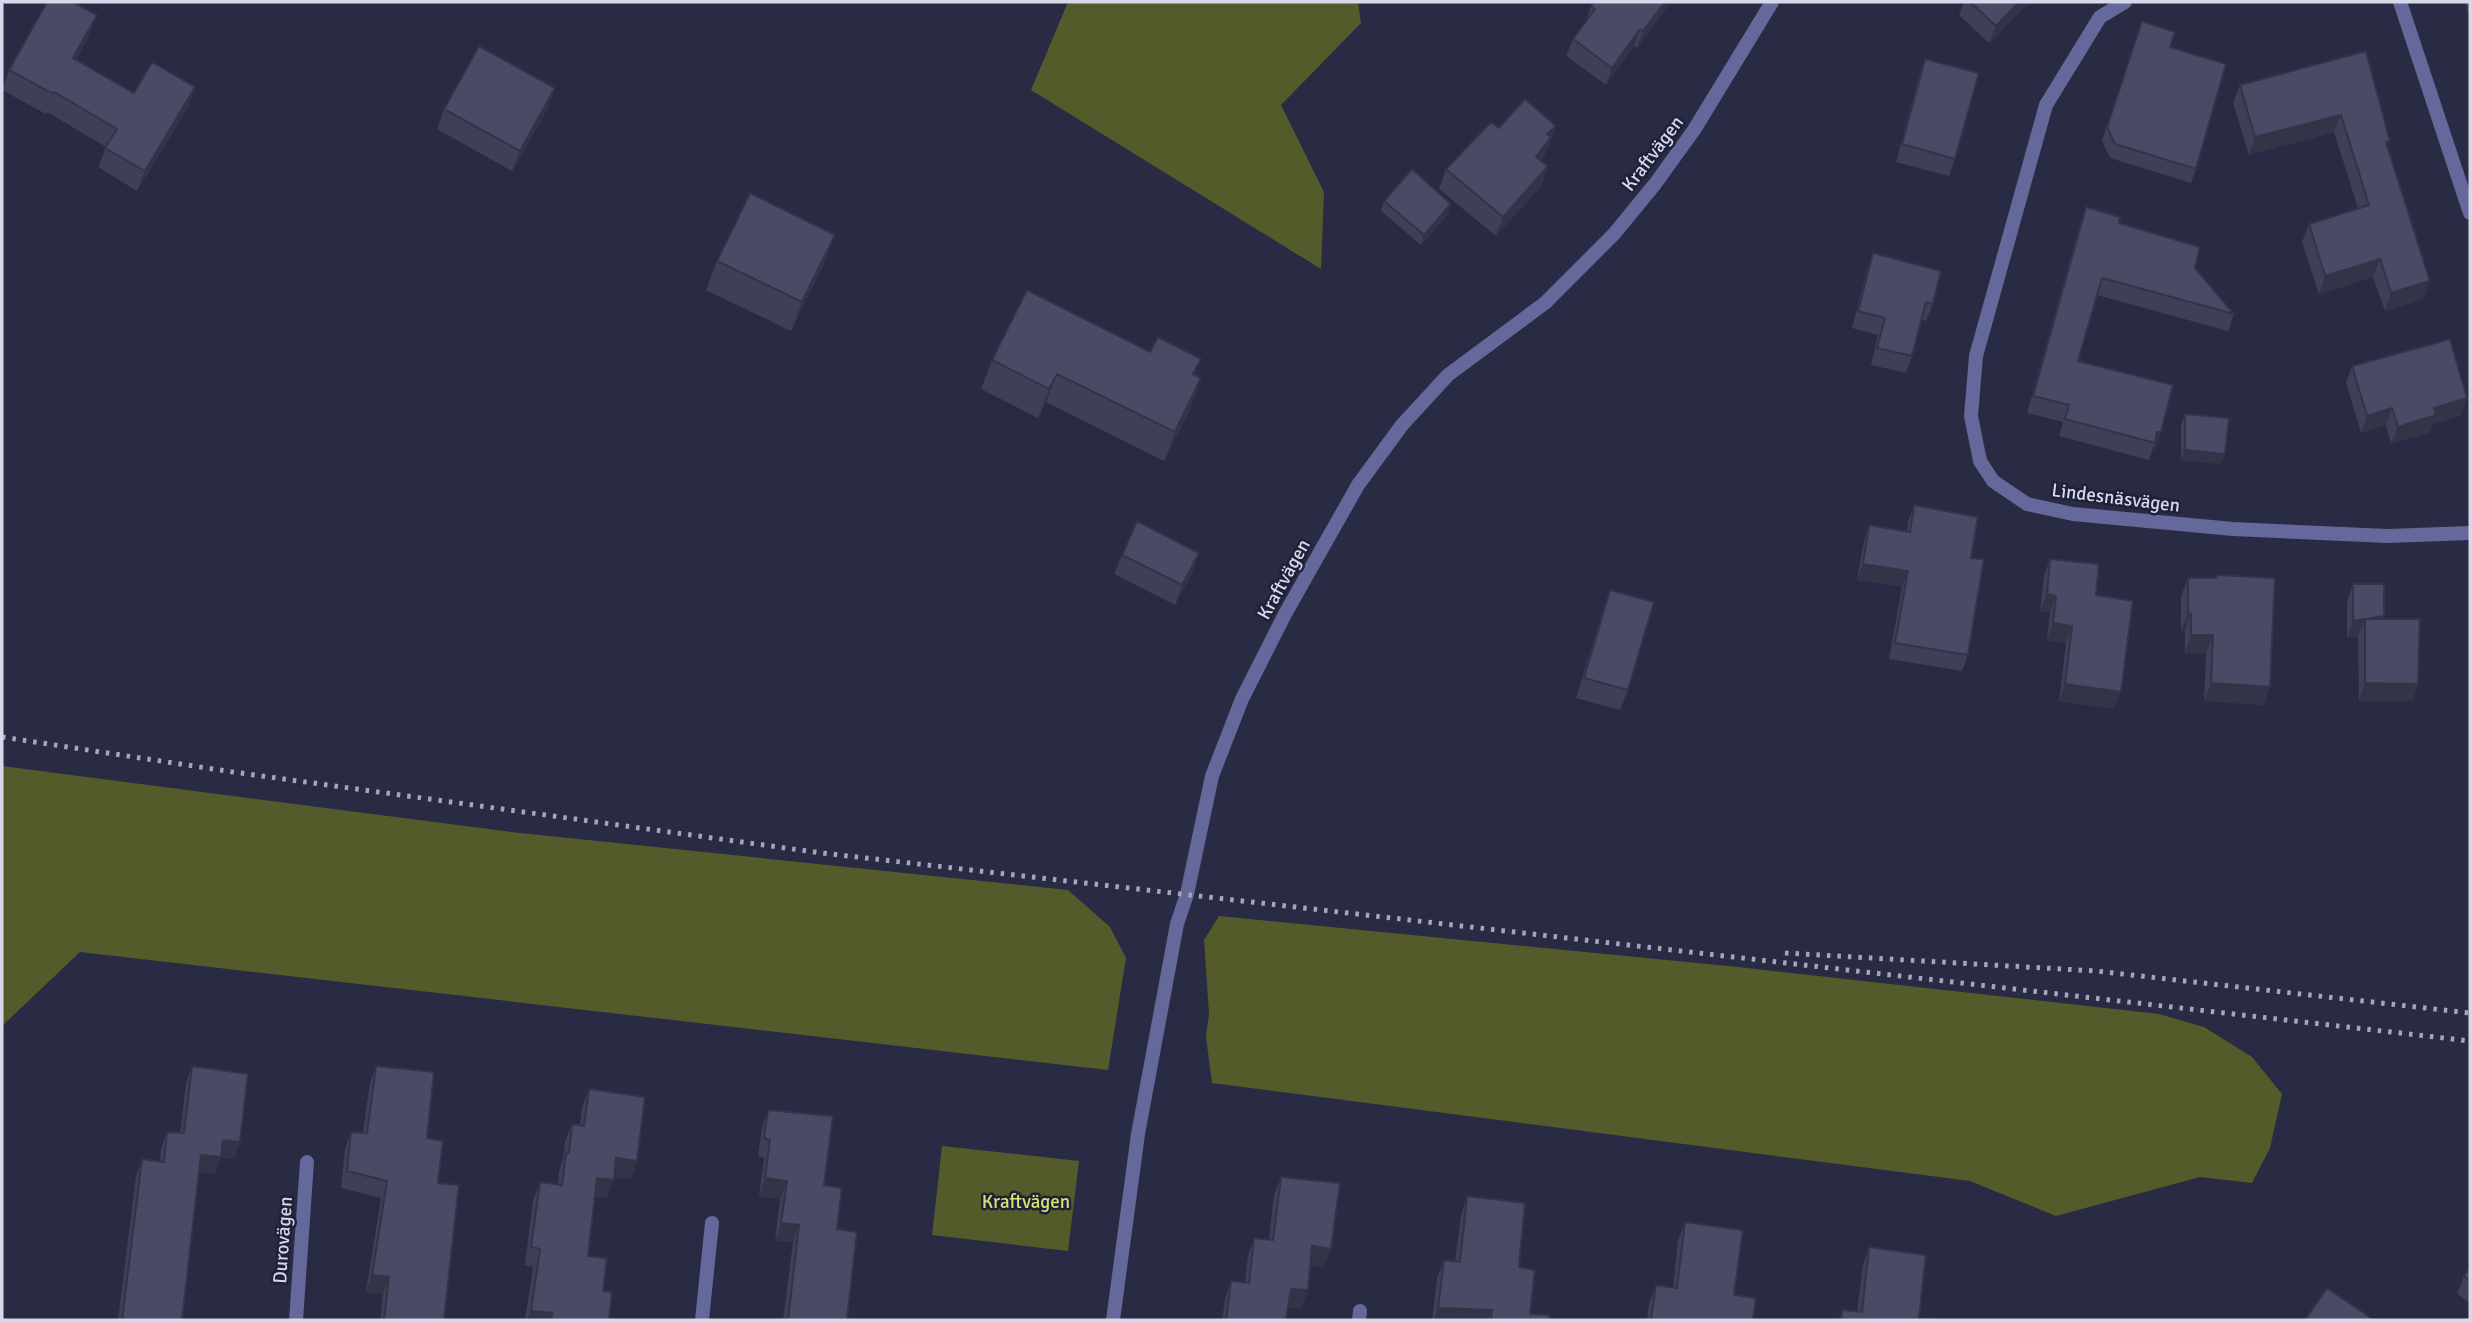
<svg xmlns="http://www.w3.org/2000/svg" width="2472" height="1322" viewBox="0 0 2472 1322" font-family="Signika,sans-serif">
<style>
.green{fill:#545b2a}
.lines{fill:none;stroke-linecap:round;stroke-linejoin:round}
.minor{stroke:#64689a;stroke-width:14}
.rail{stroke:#a5a6ba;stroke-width:5;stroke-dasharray:3.5 7;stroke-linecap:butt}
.wall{fill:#3e4058}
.shaded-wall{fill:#323447}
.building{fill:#484a66;stroke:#323447;stroke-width:2}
.labels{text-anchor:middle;stroke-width:5;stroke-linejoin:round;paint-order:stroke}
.street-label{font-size:19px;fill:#d7d9ea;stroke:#1f2139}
.park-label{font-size:19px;fill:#d3e46f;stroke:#1f2139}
</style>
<rect width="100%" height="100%" fill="#292a44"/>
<path class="green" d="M 1068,2 L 1358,2 L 1361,23 L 1281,105 L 1324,192 L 1321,269 L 1031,90 Z
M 2,766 L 511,832 L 1068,890 L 1110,927 L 1126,958 L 1108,1070 L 80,952 L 2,1026 Z
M 1219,916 L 1738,967 L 2159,1014 L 2204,1027 L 2252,1057 L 2282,1094 L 2270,1148 L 2252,1183 L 2200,1177 L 2056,1216 L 1970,1181 L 1212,1083 L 1206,1037 L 1209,1014 L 1204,940 Z
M 942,1146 L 1079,1161 L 1068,1251 L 932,1235 Z"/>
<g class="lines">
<path class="minor" d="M 2125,2 L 2100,17 L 2046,105 L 1976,356 L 1971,416 L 1980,461 L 1993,481 L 2027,504 L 2073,514 L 2233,529 L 2388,536 L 2470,533
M 2400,2 L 2470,213
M 296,1320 L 307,1162
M 702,1320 L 712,1223
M 1113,1320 L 1138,1134 L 1177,924 L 1187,894 L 1212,776 L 1242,699 L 1285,614 L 1358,485 L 1402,425 L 1448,375 L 1545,303 L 1614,234 L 1655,184 L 1694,130 L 1772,2
M 1359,1320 L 1360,1311"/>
<path class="rail" d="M 2,737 L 233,772 L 822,853 L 2470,1041
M 1785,953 L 2096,971 L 2470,1013"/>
</g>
<path class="wall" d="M 1671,2 L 1637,48 L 1634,46 L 1606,85 L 1566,56 L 1573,39 L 1585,23 L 1591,6 Z
M 1964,2 L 2030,2 L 1989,43 L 1959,15 Z
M 2465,2 L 2470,2 L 2470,21 Z
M 97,15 L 89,35 L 76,60 L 134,93 L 188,107 L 137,191 L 98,167 L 106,147 L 47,112 L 46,114 L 2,90 L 9,70 Z
M 2137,35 L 2170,47 L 2196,169 L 2191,183 L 2110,158 L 2102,141 Z
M 2366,51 L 2424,299 L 2385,311 L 2373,277 L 2319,294 L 2302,242 L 2309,224 L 2358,208 L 2334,132 L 2249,155 L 2233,103 L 2240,85 Z
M 1925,59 L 1955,159 L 1949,176 L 1896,162 L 1919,76 Z
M 555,88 L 548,108 L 512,171 L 437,129 L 444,109 Z
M 1556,126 L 1544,157 L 1541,160 L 1548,166 L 1541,186 L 1496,236 L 1439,189 L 1446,169 L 1499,128 Z
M 1384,201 L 1448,214 L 1421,245 L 1381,211 Z
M 2086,207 L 2119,223 L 2195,268 L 2234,314 L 2228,331 L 2097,295 L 2078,361 L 2161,432 L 2155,449 L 2153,448 L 2149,460 L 2059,436 L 2063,422 L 2027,413 L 2080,224 Z
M 1873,253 L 1933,304 L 1926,321 L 1921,319 L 1912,356 L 1906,373 L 1871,365 L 1878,335 L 1852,328 L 1867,270 Z
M 717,261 L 824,264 L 791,331 L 706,290 Z
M 992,360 L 1195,375 L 1201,378 L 1191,407 L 1164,461 L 1046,402 L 1038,418 L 981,389 Z
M 2352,366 L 2461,416 L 2432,424 L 2429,433 L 2391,444 L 2386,425 L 2361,433 L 2346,383 Z
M 2185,414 L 2225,454 L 2221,464 L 2181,460 L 2181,425 Z
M 1914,505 L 1971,558 L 1968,655 L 1962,671 L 1889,659 L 1902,587 L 1857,580 L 1864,541 L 1869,525 L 1907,531 L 1908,522 Z
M 1199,553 L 1192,573 L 1175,605 L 1114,574 L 1122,555 Z
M 2050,559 L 2096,595 L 2114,709 L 2059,701 L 2066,643 L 2047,640 L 2050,613 L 2040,611 L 2044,576 Z
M 2188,578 L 2264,705 L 2204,701 L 2206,653 L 2185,653 L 2185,632 L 2181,631 L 2181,596 Z
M 2353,584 L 2383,619 L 2418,684 L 2412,701 L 2359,701 L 2358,636 L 2347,638 L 2347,601 Z
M 1610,590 L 1628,690 L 1620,710 L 1576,698 L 1603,610 Z
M 192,1066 L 240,1142 L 234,1159 L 221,1157 L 215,1174 L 199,1172 L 182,1320 L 118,1320 L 136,1176 L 142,1159 L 160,1161 L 161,1149 L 167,1132 L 180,1133 L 186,1083 Z
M 376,1066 L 427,1138 L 438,1183 L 444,1320 L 380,1320 L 383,1294 L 366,1292 L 381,1198 L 341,1188 L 345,1149 L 351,1132 L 363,1132 L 370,1083 Z
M 589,1089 L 637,1161 L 631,1179 L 614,1177 L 607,1198 L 595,1197 L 588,1256 L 603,1291 L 609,1320 L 525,1320 L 533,1267 L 525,1265 L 533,1200 L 540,1182 L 558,1184 L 559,1171 L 563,1160 L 565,1142 L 572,1124 L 580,1126 L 582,1107 Z
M 768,1110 L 824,1185 L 837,1229 L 847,1320 L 783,1320 L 793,1242 L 775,1241 L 780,1199 L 759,1196 L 764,1158 L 758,1156 L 762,1128 Z
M 1281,1177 L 1324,1267 L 1310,1265 L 1308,1290 L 1301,1308 L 1288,1307 L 1286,1320 L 1222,1320 L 1225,1299 L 1231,1281 L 1245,1282 L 1248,1256 L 1254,1238 L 1269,1239 L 1274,1195 Z
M 1467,1196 L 1519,1267 L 1530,1314 L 1549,1320 L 1432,1320 L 1437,1278 L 1444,1260 L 1455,1261 L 1461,1215 Z
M 1685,1222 L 1734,1295 L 1753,1320 L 1647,1320 L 1649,1304 L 1656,1285 L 1673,1288 L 1678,1240 Z
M 1869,1247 L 1919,1318 L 1937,1320 L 1839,1320 L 1842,1310 L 1857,1312 L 1863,1265 Z
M 2470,1267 L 2470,1303 L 2457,1294 L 2464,1276 Z"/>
<path class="shaded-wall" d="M 1665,2 L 1671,2 L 1637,48 L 1643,31 Z
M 2019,2 L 2030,2 L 1989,43 L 1996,26 Z
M 97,15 L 89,35 L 66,78 L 73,58 Z
M 1640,29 L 1634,46 L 1606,85 L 1612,68 Z
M 195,87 L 188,107 L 137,191 L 145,171 Z
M 555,88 L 548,108 L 512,171 L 520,151 Z
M 2341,115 L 2334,132 L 2249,155 L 2255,137 Z
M 1556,126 L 1544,157 L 1529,176 L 1536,157 L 1547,134 Z
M 1548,166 L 1541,186 L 1496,236 L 1503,217 Z
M 1451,204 L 1448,214 L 1421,245 L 1424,235 Z
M 835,235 L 824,264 L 791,331 L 802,302 Z
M 2380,259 L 2373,277 L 2319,294 L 2325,276 Z
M 2430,281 L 2424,299 L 2385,311 L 2391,293 Z
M 1057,374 L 1046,402 L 1038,418 L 1049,389 Z
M 1201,378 L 1191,407 L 1164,461 L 1175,432 Z
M 2467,398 L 2461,416 L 2432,424 L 2429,433 L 2391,444 L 2398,427 L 2434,408 Z
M 2392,408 L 2386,425 L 2361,433 L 2367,416 Z
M 2157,432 L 2161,432 L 2155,449 L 2153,448 Z
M 2185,450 L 2225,454 L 2221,464 L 2181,460 Z
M 1199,553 L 1192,573 L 1175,605 L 1182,585 Z
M 1863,564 L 1908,571 L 1902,587 L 1857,580 Z
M 2047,594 L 2056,596 L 2050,613 L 2040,611 Z
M 2188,613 L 2191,614 L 2185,632 L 2181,631 Z
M 2365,619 L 2358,636 L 2347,638 L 2353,621 Z
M 2053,623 L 2072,626 L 2066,643 L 2047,640 Z
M 2191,635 L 2213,635 L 2206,653 L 2185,653 Z
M 2211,683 L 2270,687 L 2264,705 L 2204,701 Z
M 2365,683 L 2418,684 L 2412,701 L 2359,701 Z
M 2065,684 L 2121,692 L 2114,709 L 2059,701 Z
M 223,1140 L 240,1142 L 234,1159 L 217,1157 Z
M 201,1155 L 221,1157 L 215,1174 L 195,1172 Z
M 616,1158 L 637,1161 L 631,1179 L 609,1176 Z
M 597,1178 L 614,1180 L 607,1198 L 590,1196 Z
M 765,1178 L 787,1181 L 780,1199 L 759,1196 Z
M 781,1223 L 799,1225 L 793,1242 L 775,1241 Z
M 1312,1246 L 1331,1249 L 1324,1267 L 1306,1264 Z
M 372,1275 L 389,1277 L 383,1294 L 366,1292 Z
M 1291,1289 L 1308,1290 L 1301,1308 L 1284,1307 Z
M 1438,1308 L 1492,1310 L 1488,1320 L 1434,1320 Z
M 531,1311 L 552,1313 L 549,1320 L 527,1320 Z"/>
<path class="building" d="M 47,2 L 73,2 L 97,15 L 73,58 L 134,93 L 152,62 L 195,87 L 145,171 L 105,148 L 117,129 L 54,92 L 53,94 L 9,70 Z
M 1594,2 L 1665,2 L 1643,31 L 1640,29 L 1612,68 L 1573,39 L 1595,9 L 1591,6 Z
M 1970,2 L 2019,2 L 1996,26 Z
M 2142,21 L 2175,32 L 2170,47 L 2226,64 L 2196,169 L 2115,144 L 2107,127 Z
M 479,46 L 555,88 L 520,151 L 444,109 Z
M 2366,51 L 2390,141 L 2386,142 L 2430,281 L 2391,293 L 2380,259 L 2325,276 L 2309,224 L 2369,205 L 2341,115 L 2255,137 L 2240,85 Z
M 1925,59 L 1979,73 L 1955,159 L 1902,144 Z
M 1525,99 L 1556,126 L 1547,134 L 1551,137 L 1536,157 L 1548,166 L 1503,217 L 1446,169 L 1491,122 L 1499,128 Z
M 1412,169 L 1451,204 L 1424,235 L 1384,201 Z
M 750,193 L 835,235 L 802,302 L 717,261 Z
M 2086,207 L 2120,217 L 2119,223 L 2200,247 L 2195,268 L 2234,314 L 2102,278 L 2078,361 L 2173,385 L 2161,432 L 2157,432 L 2155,443 L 2065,419 L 2069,405 L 2033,396 Z
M 1873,253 L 1941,271 L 1933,304 L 1926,302 L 1912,356 L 1877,348 L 1885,318 L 1858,311 Z
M 1027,290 L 1150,352 L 1158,337 L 1201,359 L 1193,374 L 1201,378 L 1175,432 L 1057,374 L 1049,389 L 992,360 Z
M 2450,339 L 2467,398 L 2434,408 L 2436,415 L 2398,427 L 2392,408 L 2367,416 L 2352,366 Z
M 2185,414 L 2229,418 L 2225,454 L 2185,450 Z
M 1914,505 L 1978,517 L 1971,558 L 1984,559 L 1968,655 L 1895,643 L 1908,571 L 1863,564 L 1869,525 L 1910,532 Z
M 1137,521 L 1199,553 L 1182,585 L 1122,555 Z
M 2050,559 L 2099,564 L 2096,595 L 2133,601 L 2121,692 L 2065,684 L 2072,626 L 2053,623 L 2056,596 L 2047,594 Z
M 2217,575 L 2275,578 L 2270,687 L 2211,683 L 2213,635 L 2191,635 L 2191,614 L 2188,613 L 2188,578 L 2216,578 Z
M 2353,584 L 2384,584 L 2384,616 L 2366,619 L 2420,619 L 2418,684 L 2365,683 L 2365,619 L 2353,621 Z
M 1610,590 L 1654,602 L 1628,690 L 1584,678 Z
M 192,1066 L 248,1074 L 240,1142 L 223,1140 L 221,1157 L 201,1155 L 182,1320 L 122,1320 L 142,1159 L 164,1162 L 167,1132 L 184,1133 Z
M 376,1066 L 434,1072 L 427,1138 L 443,1141 L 438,1183 L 459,1185 L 444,1320 L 384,1320 L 389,1277 L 372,1275 L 387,1181 L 347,1171 L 351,1132 L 367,1133 Z
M 589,1089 L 645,1097 L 637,1161 L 616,1158 L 614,1180 L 597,1178 L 588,1256 L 607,1258 L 603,1291 L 612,1292 L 609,1320 L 551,1320 L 552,1313 L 531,1311 L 540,1249 L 531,1247 L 540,1182 L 562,1185 L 566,1153 L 569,1153 L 572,1124 L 584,1126 Z
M 768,1110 L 833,1116 L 824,1185 L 842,1188 L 837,1229 L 857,1232 L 847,1320 L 788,1320 L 799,1225 L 781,1223 L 787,1181 L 765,1178 L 770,1140 L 764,1138 Z
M 1281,1177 L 1340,1183 L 1331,1249 L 1312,1246 L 1308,1290 L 1291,1289 L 1286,1320 L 1226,1320 L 1231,1281 L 1249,1283 L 1254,1238 L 1273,1240 Z
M 1467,1196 L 1525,1203 L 1519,1267 L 1535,1270 L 1530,1314 L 1550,1315 L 1549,1320 L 1491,1320 L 1492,1310 L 1438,1308 L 1444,1260 L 1460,1262 Z
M 1685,1222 L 1743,1230 L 1734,1295 L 1756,1298 L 1753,1320 L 1651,1320 L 1656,1285 L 1677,1288 Z
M 1869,1247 L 1926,1255 L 1919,1318 L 1937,1320 L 1841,1320 L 1842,1310 L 1862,1312 Z
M 2470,1267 L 2470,1281 L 2464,1276 Z
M 2327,1288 L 2374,1320 L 2305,1320 Z"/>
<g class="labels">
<g class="street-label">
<text transform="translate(1652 153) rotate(-53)" y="7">Kraftvägen</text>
<text transform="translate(2116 497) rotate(7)" y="7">Lindesnäsvägen</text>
<text transform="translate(1283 579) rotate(-61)" y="7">Kraftvägen</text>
<text transform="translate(282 1240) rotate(-86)" y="7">Durovägen</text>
</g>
<g class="park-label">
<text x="1026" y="1208">Kraftvägen</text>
</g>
</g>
<rect width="2472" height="1322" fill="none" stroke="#d7d9ea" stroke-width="7"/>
</svg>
